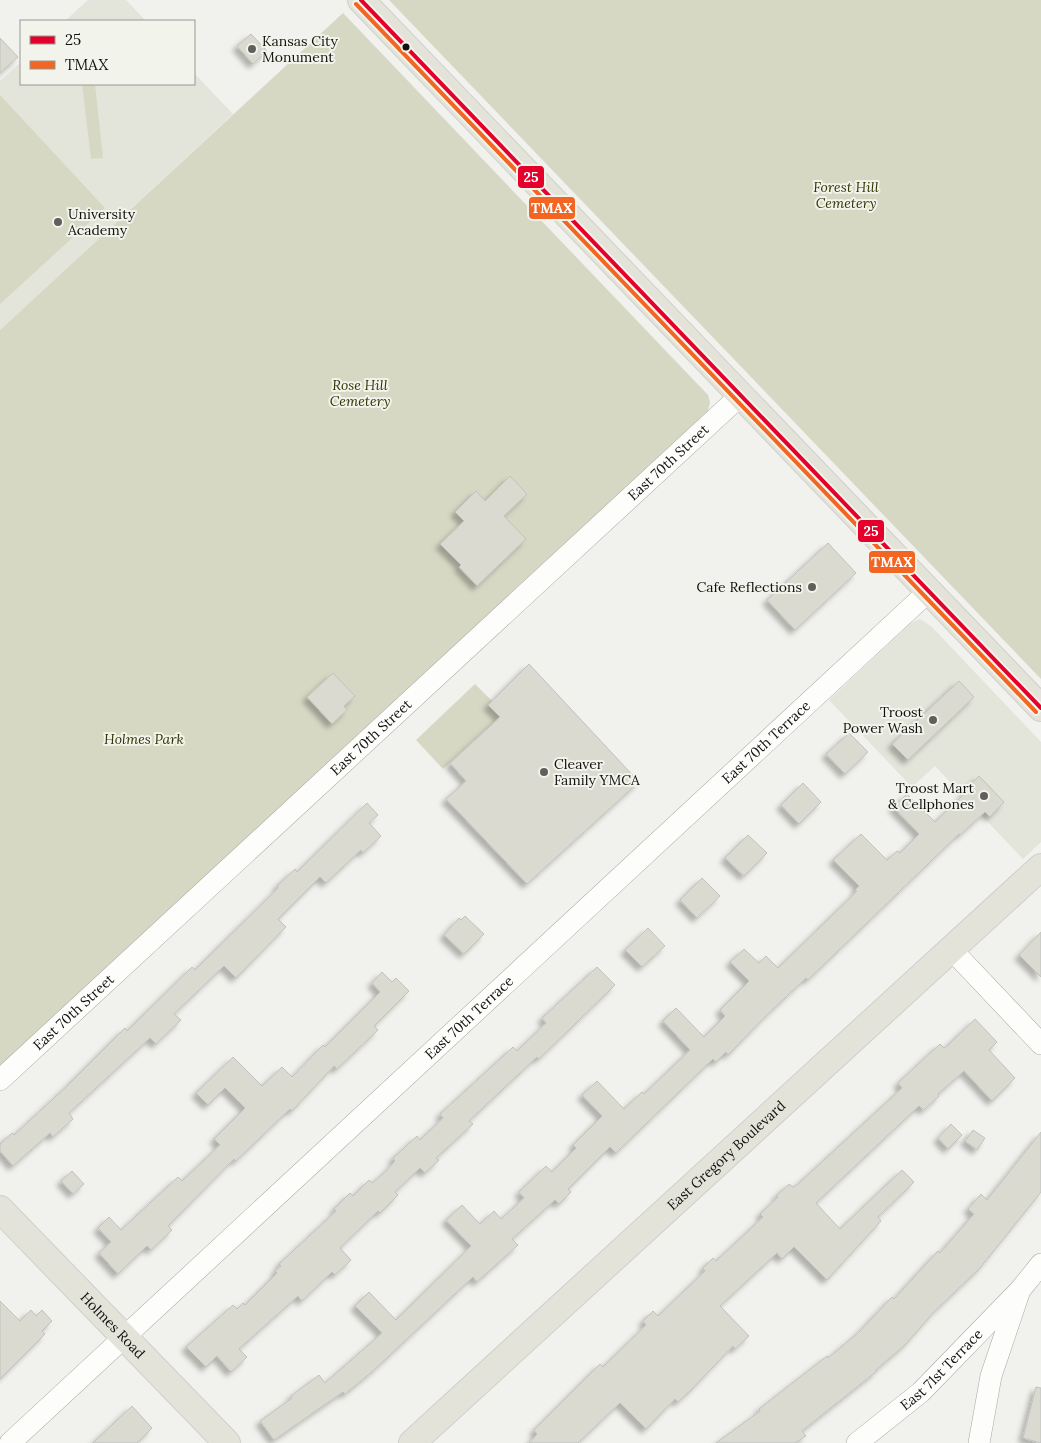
<svg xmlns="http://www.w3.org/2000/svg" width="1041" height="1443" viewBox="0 0 1041 1443" font-family="Lora,serif">
<style>
.built{fill:#e3e4da}
.green{fill:#d7d8c4}
.building{fill:#dadad1;stroke:#c1c1be;filter:url(#shadow)}
.lines{fill:none;stroke-linecap:round;stroke-linejoin:round}
.minor-casing{stroke:#a8a8a5;stroke-width:22}
.major-casing{stroke:#cfcfcd;stroke-width:28}
.minor{stroke:#fdfdfc;stroke-width:21}
.major{stroke:#e3e3d9;stroke-width:26}
.bus-1-casing{stroke:#f2f3eb;stroke-width:8}
.bus-2-casing{stroke:#f2f3eb;stroke-width:8}
.bus-1{stroke:#e4002b;stroke-width:4}
.bus-2{stroke:#f26522;stroke-width:4}
.bus-dot{fill:#10110e;stroke:#f2f3eb;stroke-width:2}
.poi-dot{fill:#5f5f5c;stroke:#f2f3eb;stroke-width:2}
.labels{text-anchor:middle;stroke-width:4;stroke-linejoin:round;paint-order:stroke}
.poi-label{font-size:14px;fill:#10110e;stroke:#f2f3eb;text-anchor:start}
.park-label{font-size:14px;font-style:italic;fill:#333502;stroke:#f2f3eb}
.street-label{font-size:14px;fill:#10110e;stroke:#f2f3eb}
.line-badge{stroke:#f2f3eb;stroke-width:2}
.badge-label{font-size:14px;text-anchor:middle;font-weight:bold;fill:#fff}
</style>
<defs>
<filter id="shadow"><feDropShadow dx="-4.5" dy="4.5" stdDeviation="2.5" flood-color="#0004"/></filter>
</defs>
<rect width="100%" height="100%" fill="#f1f1ed"/>
<path class="built" d="M 88,0 L 126,0 L 146,21 L 65,21 Z
M 21,62 L 21,84 L 194,84 L 194,73 L 233,114 L 0,330 L 0,81 Z
M 920,619 L 932,627 L 1041,742 L 1041,842 L 1023,859 L 935,766 L 912,787 L 829,700 L 911,623 Z"/>
<path class="green" d="M 389,0 L 1041,0 L 1041,679 Z
M 343,13 L 708,395 L 710,402 L 708,411 L 349,746 L 0,1067 L 0,330 Z
M 82,84 L 95,84 L 103,158 L 91,159 Z
M 0,95 L 105,208 L 0,304 Z
M 475,684 L 492,701 L 488,705 L 500,717 L 443,769 L 416,740 Z"/>
<path class="building" d="M 251,34 L 267,51 L 253,64 L 237,46 Z
M 0,38 L 18,57 L 0,73 Z
M 510,476 L 527,494 L 504,516 L 526,539 L 477,586 L 459,567 L 461,565 L 440,544 L 464,521 L 455,512 L 476,491 L 485,501 Z
M 828,543 L 856,573 L 795,630 L 767,600 Z
M 529,664 L 639,782 L 527,884 L 446,799 L 466,781 L 450,763 L 500,717 L 488,705 Z
M 333,673 L 355,696 L 344,706 L 347,710 L 332,724 L 307,697 Z
M 959,681 L 974,697 L 908,760 L 892,744 Z
M 849,733 L 868,752 L 845,774 L 826,754 Z
M 979,776 L 1004,802 L 990,817 L 985,812 L 960,835 L 959,834 L 808,980 L 806,978 L 766,1016 L 728,1055 L 726,1052 L 716,1062 L 713,1059 L 616,1153 L 610,1147 L 568,1189 L 571,1192 L 559,1204 L 555,1200 L 512,1239 L 518,1245 L 477,1282 L 473,1277 L 373,1371 L 345,1394 L 343,1392 L 274,1440 L 260,1421 L 292,1398 L 291,1396 L 319,1375 L 325,1383 L 382,1333 L 355,1306 L 369,1292 L 396,1320 L 471,1246 L 446,1220 L 462,1205 L 480,1224 L 494,1211 L 501,1219 L 524,1198 L 519,1192 L 546,1166 L 552,1172 L 576,1148 L 573,1145 L 602,1116 L 582,1095 L 597,1081 L 624,1109 L 642,1092 L 644,1094 L 690,1050 L 663,1021 L 676,1008 L 704,1037 L 725,1016 L 720,1010 L 749,981 L 730,962 L 744,949 L 759,963 L 766,956 L 778,968 L 857,891 L 855,890 L 859,886 L 833,860 L 861,834 L 887,860 L 897,851 L 900,853 L 919,834 L 893,807 L 907,794 L 935,822 L 966,792 L 964,791 Z
M 803,783 L 821,802 L 799,824 L 781,805 Z
M 367,803 L 378,815 L 369,823 L 381,836 L 363,853 L 361,850 L 326,883 L 320,877 L 278,919 L 286,927 L 236,978 L 224,966 L 174,1014 L 181,1020 L 156,1044 L 150,1038 L 69,1113 L 73,1119 L 53,1137 L 50,1133 L 13,1166 L 0,1151 L 0,1144 L 12,1133 L 14,1135 L 67,1086 L 125,1028 L 127,1031 L 192,967 L 195,970 L 278,888 L 277,886 L 295,869 L 297,872 Z
M 748,835 L 767,853 L 744,876 L 725,858 Z
M 702,878 L 720,896 L 697,918 L 680,900 Z
M 465,916 L 484,934 L 464,954 L 444,935 L 459,918 L 461,920 Z
M 648,928 L 665,946 L 642,967 L 625,950 Z
M 1041,932 L 1041,977 L 1019,955 Z
M 597,967 L 615,985 L 539,1059 L 537,1057 L 469,1121 L 473,1124 L 436,1158 L 439,1160 L 425,1173 L 420,1168 L 395,1192 L 398,1195 L 380,1213 L 378,1211 L 340,1248 L 351,1260 L 335,1275 L 332,1272 L 302,1301 L 298,1296 L 239,1349 L 247,1357 L 231,1372 L 217,1356 L 206,1367 L 186,1347 L 233,1305 L 237,1309 L 243,1303 L 245,1305 L 277,1273 L 275,1271 L 281,1266 L 279,1264 L 336,1211 L 334,1209 L 350,1193 L 353,1196 L 369,1180 L 372,1183 L 386,1171 L 395,1161 L 393,1158 L 417,1136 L 420,1140 L 443,1118 L 440,1114 L 513,1047 L 517,1051 L 546,1023 L 542,1018 Z
M 382,972 L 392,982 L 396,978 L 409,991 L 374,1026 L 378,1030 L 337,1069 L 334,1066 L 292,1111 L 290,1109 L 236,1161 L 234,1159 L 168,1226 L 172,1230 L 151,1250 L 147,1246 L 118,1274 L 99,1253 L 111,1242 L 98,1228 L 109,1217 L 121,1230 L 178,1177 L 182,1181 L 220,1145 L 214,1139 L 245,1108 L 225,1088 L 208,1105 L 196,1093 L 233,1057 L 262,1086 L 282,1067 L 292,1077 L 323,1045 L 325,1047 L 380,992 L 372,983 Z
M 975,1019 L 997,1042 L 989,1050 L 1015,1078 L 992,1101 L 964,1071 L 938,1094 L 939,1096 L 924,1110 L 919,1106 L 816,1203 L 840,1229 L 902,1170 L 914,1182 L 878,1217 L 881,1221 L 827,1280 L 794,1247 L 782,1259 L 777,1253 L 720,1306 L 749,1336 L 735,1349 L 733,1346 L 691,1390 L 678,1402 L 675,1399 L 646,1429 L 620,1403 L 578,1443 L 529,1443 L 537,1434 L 534,1430 L 600,1364 L 603,1367 L 646,1325 L 643,1321 L 653,1311 L 658,1316 L 705,1271 L 703,1268 L 713,1258 L 716,1261 L 763,1217 L 760,1214 L 778,1197 L 776,1196 L 789,1184 L 793,1187 L 798,1184 L 902,1088 L 898,1083 L 930,1053 L 940,1044 L 944,1048 L 947,1046 Z
M 951,1124 L 962,1135 L 948,1149 L 938,1138 Z
M 973,1130 L 985,1138 L 977,1150 L 965,1141 Z
M 1041,1132 L 1041,1192 L 980,1268 L 933,1313 L 906,1344 L 876,1370 L 877,1371 L 802,1431 L 806,1436 L 795,1443 L 716,1443 L 760,1411 L 759,1409 L 827,1356 L 828,1358 L 859,1332 L 892,1297 L 894,1299 L 938,1251 L 940,1253 L 974,1214 L 968,1209 L 981,1194 L 987,1200 Z
M 72,1171 L 84,1184 L 73,1194 L 61,1181 Z
M 0,1301 L 20,1321 L 31,1310 L 36,1316 L 42,1310 L 52,1321 L 42,1331 L 45,1334 L 0,1379 Z
M 1036,1387 L 1041,1388 L 1041,1443 L 1023,1438 Z
M 132,1406 L 152,1428 L 137,1443 L 93,1443 Z"/>
<g class="lines">
<g class="minor-casing">
<g id="minor">
<path d="M 951,949 L 1041,1044"/>
<path id="s1" d="M 0,1080 L 741,395"/>
<path id="s2" d="M 10,1443 L 929,591"/>
<path id="s3" d="M 857,1443 L 921,1392 L 1020,1290"/>
<path d="M 979,1443 L 991,1376 L 1020,1290 L 1041,1264"/>
</g>
</g>
<g class="major-casing">
<g id="major">
<path d="M 361,0 L 1041,708"/>
<path id="s4" d="M 0,1209 L 227,1443"/>
<path id="s5" d="M 412,1443 L 1041,867"/>
</g>
</g>
<use href="#minor" class="minor"/>
<use href="#major" class="major"/>
<g class="bus-1-casing">
<path id="bus-1" d="M 361,0 L 1041,708"/>
</g>
<g class="bus-2-casing">
<path id="bus-2" d="M 356,4 L 1036,712"/>
</g>
<use href="#bus-1" class="bus-1"/>
<use href="#bus-2" class="bus-2"/>
</g>
<circle class="bus-dot" cx="406" cy="47" r="4.5"/>
<g class="poi-dot">
<circle cx="252" cy="49" r="5"/>
<circle cx="58" cy="222" r="5"/>
<circle cx="812" cy="587" r="5"/>
<circle cx="933" cy="720" r="5"/>
<circle cx="544" cy="772" r="5"/>
<circle cx="984" cy="796" r="5"/>
</g>
<g class="labels">
<g class="poi-label">
<text x="262" y="46">Kansas City<tspan x="262" dy="16">Monument</tspan></text>
<text x="68" y="219">University<tspan x="68" dy="16">Academy</tspan></text>
<text x="802" y="592" text-anchor="end">Cafe Reflections</text>
<text x="923" y="717" text-anchor="end">Troost<tspan x="923" dy="16">Power Wash</tspan></text>
<text x="554" y="769">Cleaver<tspan x="554" dy="16">Family YMCA</tspan></text>
<text x="974" y="793" text-anchor="end">Troost Mart<tspan x="974" dy="16">&amp; Cellphones</tspan></text>
</g>
<g class="park-label">
<text x="846" y="192">Forest Hill<tspan x="846" dy="16">Cemetery</tspan></text>
<text x="360" y="390">Rose Hill<tspan x="360" dy="16">Cemetery</tspan></text>
<text x="144" y="744">Holmes Park</text>
</g>
<g class="street-label">
<text dy="5" stroke="none"><textPath href="#s1" startOffset="910">East 70th Street</textPath></text>
<text dy="5" stroke="none"><textPath href="#s1" startOffset="505">East 70th Street</textPath></text>
<text dy="5" stroke="none"><textPath href="#s2" startOffset="1031">East 70th Terrace</textPath></text>
<text dy="5" stroke="none"><textPath href="#s1" startOffset="100">East 70th Street</textPath></text>
<text dy="5" stroke="none"><textPath href="#s2" startOffset="626">East 70th Terrace</textPath></text>
<text dy="5" stroke="none"><textPath href="#s5" startOffset="426">East Gregory Boulevard</textPath></text>
<text dy="5" stroke="none"><textPath href="#s4" startOffset="162">Holmes Road</textPath></text>
<text dy="5" stroke="none"><textPath href="#s3" startOffset="112">East 71st Terrace</textPath></text>
</g>
</g>
<g class="line-badge">
<rect x="517" y="165" width="28" height="24" rx="5" fill="#e4002b"/>
<rect x="528" y="196" width="48" height="24" rx="5" fill="#f26522"/>
<rect x="857" y="519" width="28" height="24" rx="5" fill="#e4002b"/>
<rect x="868" y="550" width="48" height="24" rx="5" fill="#f26522"/>
</g>
<g class="badge-label">
<text x="531" y="182">25</text>
<text x="552" y="213">TMAX</text>
<text x="871" y="536">25</text>
<text x="892" y="567">TMAX</text>
</g>
<rect x="20" y="20" width="175" height="65" fill="#f2f3eb" stroke="#989993"/>
<rect x="30" y="36" width="25" height="8" fill="#e4002b" stroke="#989993"/>
<text x="65" y="45" font-size="15" fill="#10110e">25</text>
<rect x="30" y="61" width="25" height="8" fill="#f26522" stroke="#989993"/>
<text x="65" y="70" font-size="15" fill="#10110e">TMAX</text>
</svg>
